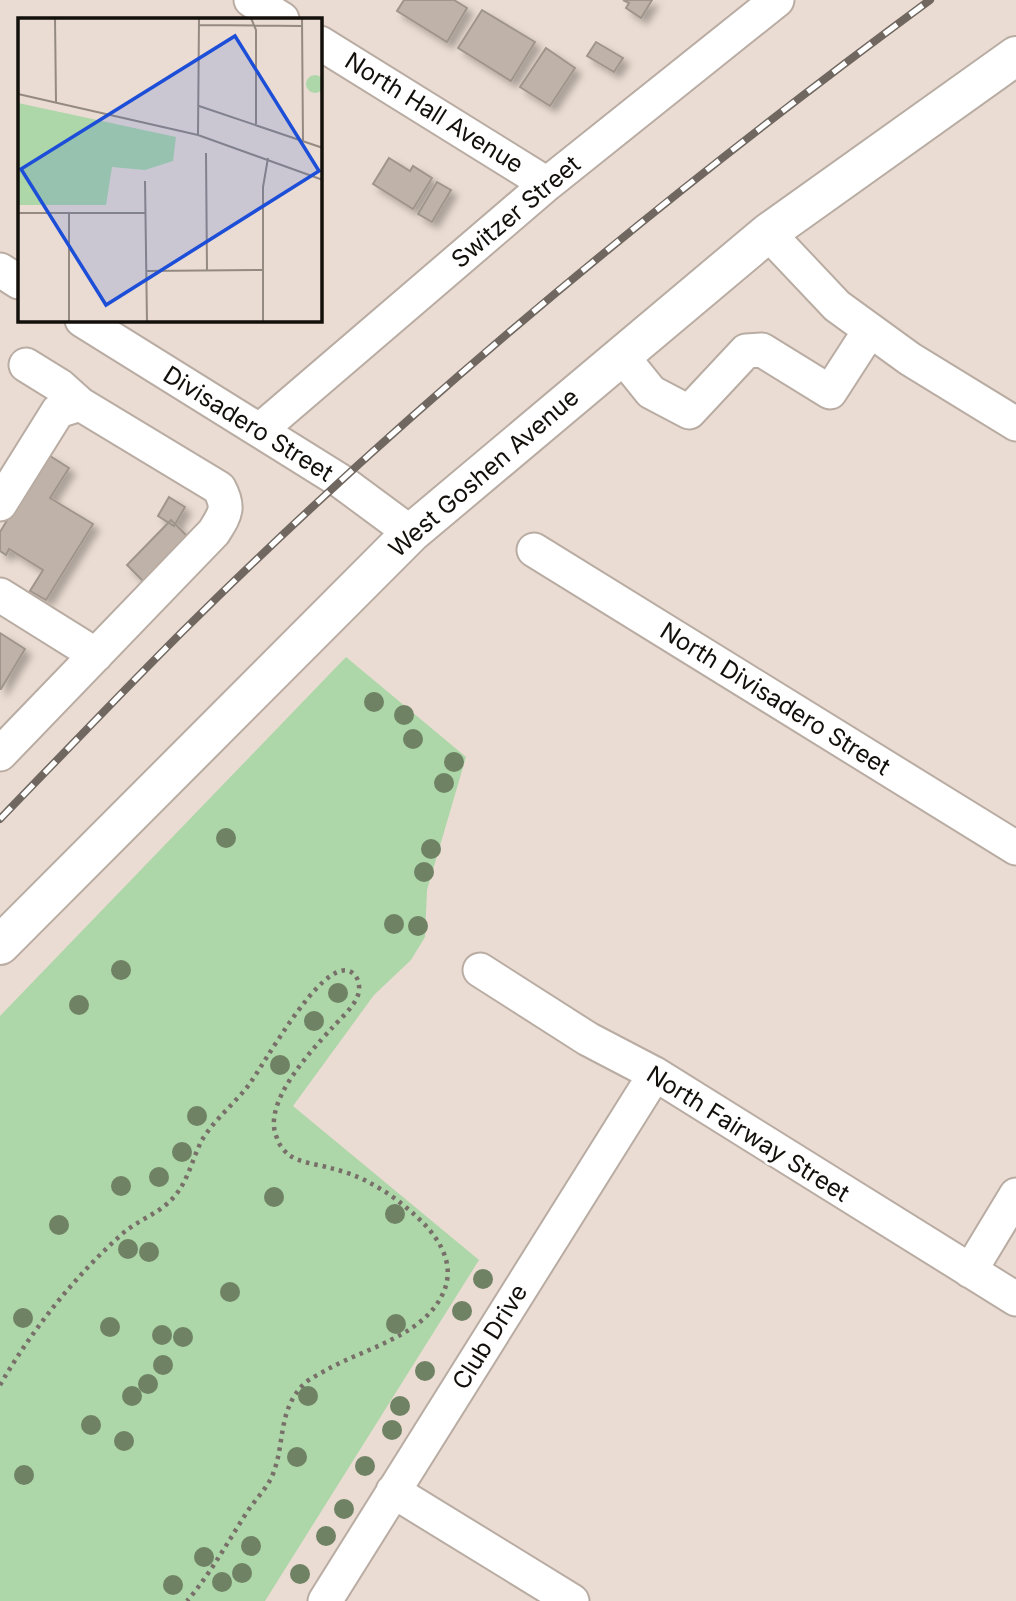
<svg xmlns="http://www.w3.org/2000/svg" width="1016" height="1601" viewBox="0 0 1016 1601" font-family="Inter,sans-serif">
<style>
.green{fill:#add6a9}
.building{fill:#bfb3a9;stroke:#a0958b;stroke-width:2;filter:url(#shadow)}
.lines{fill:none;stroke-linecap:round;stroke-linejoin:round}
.minor-casing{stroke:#b9aca3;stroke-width:37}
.major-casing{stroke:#b9aca3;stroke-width:42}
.path{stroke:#776f68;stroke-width:4.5;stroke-dasharray:3.5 5;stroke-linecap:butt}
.minor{stroke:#fff;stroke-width:33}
.major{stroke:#fff;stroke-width:38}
.rail-casing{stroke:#6f6760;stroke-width:8}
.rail{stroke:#fff;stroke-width:5;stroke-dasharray:16;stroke-linecap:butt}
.tree{fill:#6f8264}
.labels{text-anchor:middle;stroke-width:6;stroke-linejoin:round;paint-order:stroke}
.street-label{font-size:24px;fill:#130f0b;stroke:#fff}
.inset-road{fill:none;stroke:#948a82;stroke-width:2}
.view{fill:#1d4ed8;fill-opacity:0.15;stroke:#1d4ed8;stroke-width:3.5}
.inset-edge{fill:none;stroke:#130f0b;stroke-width:3.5}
</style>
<defs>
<filter id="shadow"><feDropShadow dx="6" dy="6" stdDeviation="3.5" flood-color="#0004"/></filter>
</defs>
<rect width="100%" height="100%" fill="#eadcd2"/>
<path class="green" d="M 346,657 L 466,757 L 427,890 L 425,937 L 411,960 L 374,995 L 293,1106 L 479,1260 L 265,1601 L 0,1601 L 0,1016 Z"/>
<path class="building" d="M 404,0 L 454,0 L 467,8 L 447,42 L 397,11 Z
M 623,0 L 652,0 L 641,18 L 626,8 L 629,3 Z
M 482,10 L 535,42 L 511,81 L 458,48 Z
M 596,42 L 623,58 L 614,72 L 587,56 Z
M 546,48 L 575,68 L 550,106 L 520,87 Z
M 389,158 L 410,171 L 413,166 L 432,178 L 413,209 L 373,184 Z
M 437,182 L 451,190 L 432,222 L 418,214 Z
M 47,454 L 69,468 L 50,498 L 93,524 L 46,600 L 30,591 L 43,570 L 9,549 L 6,555 L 0,551 L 0,532 Z
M 169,497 L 185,507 L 174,526 L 158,516 Z
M 171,520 L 189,538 L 145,583 L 127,565 Z
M 0,633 L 25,649 L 1,689 L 0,689 Z"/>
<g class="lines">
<g class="minor-casing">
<path id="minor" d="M 251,0 L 282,19
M 320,43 L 547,184
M 768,233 L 837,306 L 910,359 L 1016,424
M 0,270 L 19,282
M 82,320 L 342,482 L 411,533
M 622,356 L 651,392 L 689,412 L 746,351 L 762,350 L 830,392 L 870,330
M 26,365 L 60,386 L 80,404
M 260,430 L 547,184 L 777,0
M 0,504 L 58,411 L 80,404 L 219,488 C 230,508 225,514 214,532 L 0,754
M 534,550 L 1016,848
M 0,595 L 96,655
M 480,970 L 588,1039 L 655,1074 L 1016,1299
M 970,1271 L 1016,1195
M 393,1491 L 572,1601
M 325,1601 L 655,1074"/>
</g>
<g class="major-casing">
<path id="major" d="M 0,945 L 411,533 L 768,233 L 1016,56"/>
</g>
<path class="path" d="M 0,1385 C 32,1330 74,1277 121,1235 C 137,1220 159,1214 173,1198 C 188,1182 192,1159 202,1140 C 214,1120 234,1104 248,1086 C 264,1065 320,961 349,971 C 358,974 361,986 358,995 C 354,1007 340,1019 332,1028 C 310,1052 261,1104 277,1138 C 279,1145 284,1151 289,1155 C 300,1163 317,1164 330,1168 C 343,1171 358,1176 370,1183 C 386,1191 403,1204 416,1216 C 437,1235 456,1262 444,1291 C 426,1335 366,1348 328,1369 C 320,1374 310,1378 304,1384 C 278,1410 285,1441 274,1471 C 269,1487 256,1498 247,1512 C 227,1543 211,1573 187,1601"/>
<use href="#minor" class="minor"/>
<use href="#major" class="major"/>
<g class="rail-casing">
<path id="rail" d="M 0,819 C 61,756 121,693 183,631 C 414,402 668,193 930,0"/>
</g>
<use href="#rail" class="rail"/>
</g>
<g class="tree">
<circle cx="374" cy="702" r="10"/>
<circle cx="404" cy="715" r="10"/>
<circle cx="413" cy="739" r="10"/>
<circle cx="454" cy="762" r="10"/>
<circle cx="444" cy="783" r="10"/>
<circle cx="226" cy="838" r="10"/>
<circle cx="431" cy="849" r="10"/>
<circle cx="424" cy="872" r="10"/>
<circle cx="394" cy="924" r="10"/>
<circle cx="418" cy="926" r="10"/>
<circle cx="121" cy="970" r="10"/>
<circle cx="338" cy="993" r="10"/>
<circle cx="79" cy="1005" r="10"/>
<circle cx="314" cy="1021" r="10"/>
<circle cx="280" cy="1065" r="10"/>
<circle cx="197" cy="1116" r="10"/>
<circle cx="182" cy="1152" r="10"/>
<circle cx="159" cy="1177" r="10"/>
<circle cx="121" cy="1186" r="10"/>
<circle cx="274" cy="1197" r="10"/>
<circle cx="395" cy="1214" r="10"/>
<circle cx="59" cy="1225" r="10"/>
<circle cx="128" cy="1249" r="10"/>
<circle cx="149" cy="1252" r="10"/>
<circle cx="483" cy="1279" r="10"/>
<circle cx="230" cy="1292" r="10"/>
<circle cx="462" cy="1311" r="10"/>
<circle cx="23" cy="1318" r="10"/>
<circle cx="396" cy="1324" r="10"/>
<circle cx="110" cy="1327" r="10"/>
<circle cx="162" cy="1335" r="10"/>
<circle cx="183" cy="1337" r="10"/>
<circle cx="163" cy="1365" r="10"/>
<circle cx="425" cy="1371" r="10"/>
<circle cx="148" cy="1384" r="10"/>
<circle cx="132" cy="1396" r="10"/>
<circle cx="308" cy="1396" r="10"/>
<circle cx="400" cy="1406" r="10"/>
<circle cx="91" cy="1425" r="10"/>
<circle cx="392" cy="1430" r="10"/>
<circle cx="124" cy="1441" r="10"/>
<circle cx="297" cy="1457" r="10"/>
<circle cx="365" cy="1466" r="10"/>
<circle cx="24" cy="1475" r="10"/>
<circle cx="344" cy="1509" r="10"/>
<circle cx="326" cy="1536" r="10"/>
<circle cx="251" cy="1546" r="10"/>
<circle cx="204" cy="1557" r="10"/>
<circle cx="242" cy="1573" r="10"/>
<circle cx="300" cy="1574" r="10"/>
<circle cx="222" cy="1582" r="10"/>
<circle cx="173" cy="1585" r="10"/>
</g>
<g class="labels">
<g class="street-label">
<text transform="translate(434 113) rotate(32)" y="8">North Hall Avenue</text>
<text transform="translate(516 212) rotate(-40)" y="8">Switzer Street</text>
<text transform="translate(248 424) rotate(32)" y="8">Divisadero Street</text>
<text transform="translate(484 473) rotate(-41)" y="8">West Goshen Avenue</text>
<text transform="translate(775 699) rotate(32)" y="8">North Divisadero Street</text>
<text transform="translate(748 1134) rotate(32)" y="8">North Fairway Street</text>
<text transform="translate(490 1337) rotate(-58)" y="8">Club Drive</text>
</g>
</g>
<g transform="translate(18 18)">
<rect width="304" height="304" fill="#eadcd2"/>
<path d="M288 66a9 9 0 1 1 18 0a9 9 0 1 1-18 0ZM 0,85 L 158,119 L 155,143 L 127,152 L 94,149 L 88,187 L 0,187 Z" fill="#add6a9"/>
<path class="inset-road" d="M 37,0 L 38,84M 233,0 L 238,12 L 238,106M 284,0 L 285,123M 181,7 L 284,8M 0,76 L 180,117 L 305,162M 181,88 L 305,130M 180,117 L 181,0M 188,135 L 189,253M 127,163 L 129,304M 0,195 L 128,195M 51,195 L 51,304M 128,253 L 245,252M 245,304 L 245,169 L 250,140"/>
<path class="view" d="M 217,18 L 301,153 L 88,287 L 3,151 Z"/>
<rect width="304" height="304" class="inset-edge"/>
</g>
</svg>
